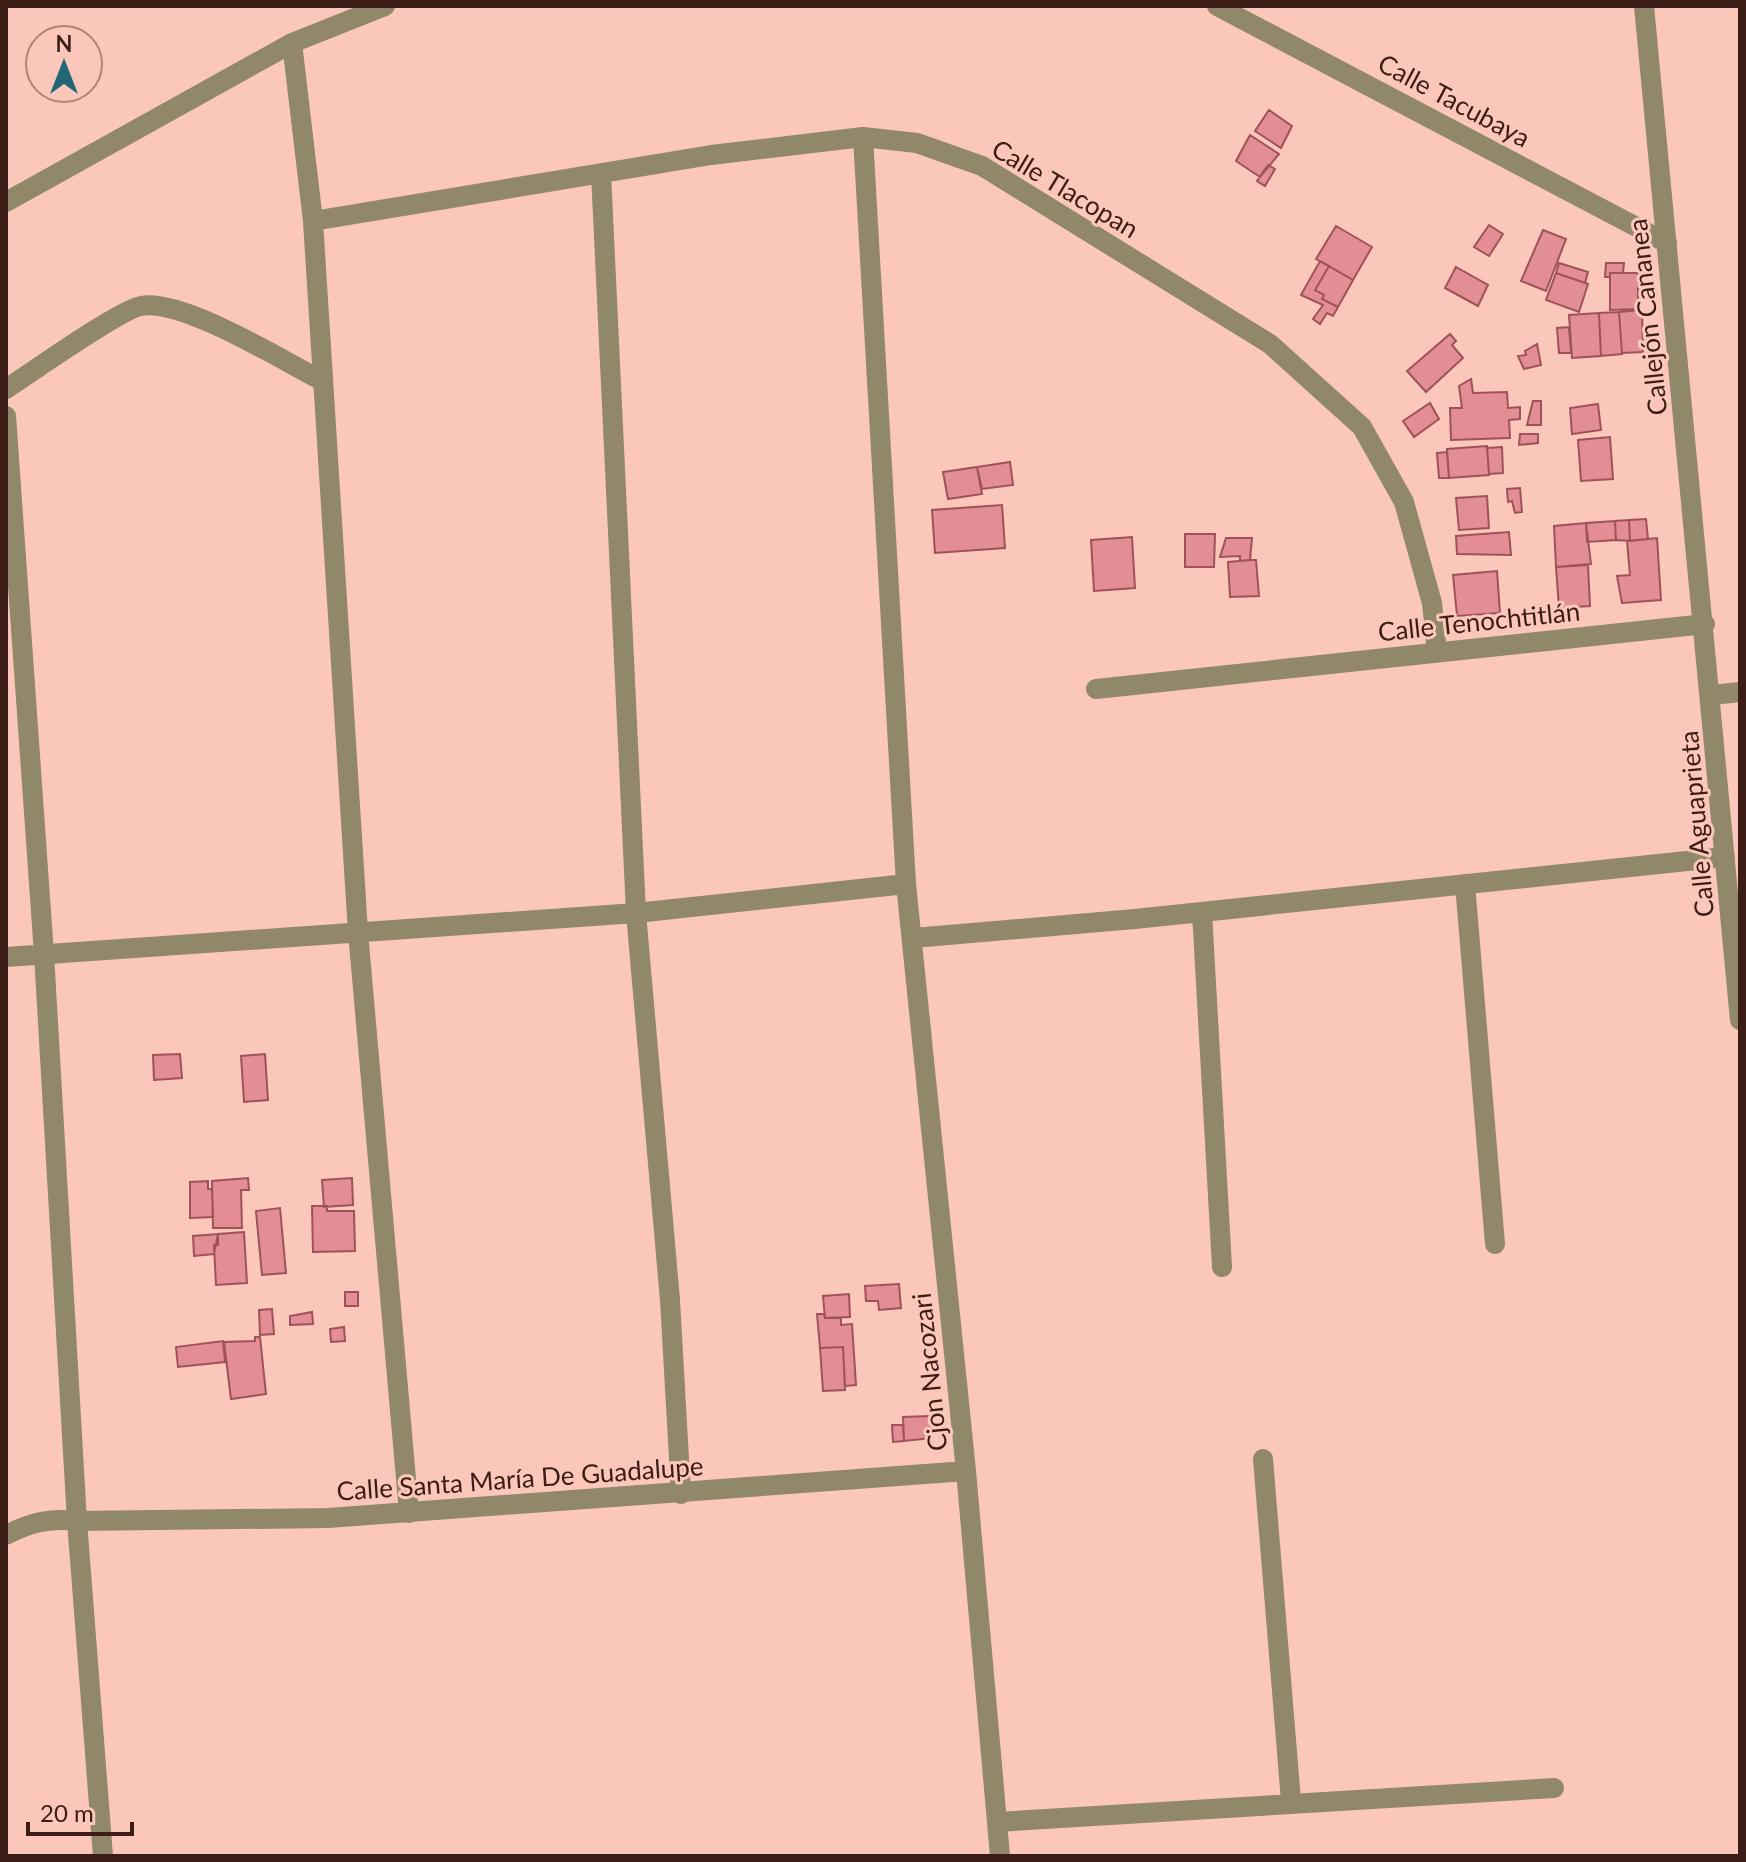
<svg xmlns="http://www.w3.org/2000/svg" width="1746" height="1862" viewBox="0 0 1746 1862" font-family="Lato,sans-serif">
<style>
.building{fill:#e28e94;stroke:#9f5259;stroke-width:2}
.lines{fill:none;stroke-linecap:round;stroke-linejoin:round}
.minor{stroke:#908868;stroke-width:20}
.labels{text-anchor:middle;stroke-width:6;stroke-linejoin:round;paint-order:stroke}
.street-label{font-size:26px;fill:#3c1d15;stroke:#fac7ba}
</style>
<rect width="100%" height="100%" fill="#fac7ba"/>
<path class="building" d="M 1269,110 L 1292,126 L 1281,148 L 1255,131 Z
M 1250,135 L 1279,154 L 1260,177 L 1236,161 Z
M 1268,165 L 1275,169 L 1265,186 L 1257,181 Z
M 1489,225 L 1503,234 L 1489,256 L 1474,247 Z
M 1336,226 L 1372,247 L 1353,280 L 1316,259 Z
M 1543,230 L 1566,239 L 1546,291 L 1521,281 Z
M 1320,261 L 1329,266 L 1315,290 L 1324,295 L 1322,299 L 1338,307 L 1333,316 L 1327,313 L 1320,324 L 1313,319 L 1323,305 L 1301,295 Z
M 1559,263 L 1588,272 L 1585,283 L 1556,273 Z
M 1606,263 L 1624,263 L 1623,273 L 1610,273 L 1610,277 L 1605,277 Z
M 1329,266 L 1353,280 L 1338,307 L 1322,299 L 1324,295 L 1315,290 Z
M 1456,267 L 1488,285 L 1478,306 L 1445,288 Z
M 1556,273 L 1588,284 L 1579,312 L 1546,300 Z
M 1610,273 L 1638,273 L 1638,309 L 1610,310 Z
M 1642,310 L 1643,352 L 1622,353 L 1619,312 Z
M 1619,312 L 1622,354 L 1601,356 L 1599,313 Z
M 1599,313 L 1601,356 L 1572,358 L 1569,315 Z
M 1569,327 L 1571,353 L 1559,353 L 1557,328 Z
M 1450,334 L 1456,341 L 1452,345 L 1463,358 L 1426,392 L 1407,371 Z
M 1537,344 L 1541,365 L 1524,369 L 1518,356 L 1526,355 L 1525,351 Z
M 1471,379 L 1473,393 L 1507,392 L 1508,408 L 1520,407 L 1520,419 L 1509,420 L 1510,438 L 1451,440 L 1450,408 L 1462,408 L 1459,386 Z
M 1533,401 L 1541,401 L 1541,425 L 1527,425 Z
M 1430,403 L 1439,419 L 1414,437 L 1403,421 Z
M 1598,404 L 1601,430 L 1572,434 L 1570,408 Z
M 1520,434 L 1538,434 L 1538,443 L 1519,445 Z
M 1610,437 L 1613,479 L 1581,481 L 1578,440 Z
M 1487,446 L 1489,475 L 1449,478 L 1447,449 Z
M 1502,447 L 1503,473 L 1489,474 L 1487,448 Z
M 1447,452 L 1449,478 L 1439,478 L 1437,453 Z
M 1010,462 L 1013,485 L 982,489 L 977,467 Z
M 977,467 L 982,494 L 948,499 L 943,472 Z
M 1520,488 L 1522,512 L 1515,513 L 1512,501 L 1508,502 L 1507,489 Z
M 1487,496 L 1489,528 L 1459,530 L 1456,498 Z
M 1002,505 L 1005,548 L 935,553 L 932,510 Z
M 1646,519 L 1648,539 L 1630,541 L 1629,520 Z
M 1629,520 L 1630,541 L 1616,540 L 1615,521 Z
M 1615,521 L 1616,540 L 1587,542 L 1586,523 Z
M 1586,523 L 1591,564 L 1556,567 L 1554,526 Z
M 1509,532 L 1511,555 L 1457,554 L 1456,536 Z
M 1185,534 L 1215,534 L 1214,567 L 1185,567 Z
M 1132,537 L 1135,588 L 1094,591 L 1091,540 Z
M 1226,538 L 1252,538 L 1250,560 L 1240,561 L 1240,556 L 1220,557 Z
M 1657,538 L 1661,600 L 1622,603 L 1617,576 L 1630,575 L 1627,541 Z
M 1250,560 L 1256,560 L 1259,596 L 1230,597 L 1228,562 Z
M 1588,565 L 1590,606 L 1559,608 L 1556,567 Z
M 1497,571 L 1500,613 L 1457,616 L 1453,575 Z
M 180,1054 L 182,1078 L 154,1080 L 153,1055 Z
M 265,1054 L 268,1100 L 244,1102 L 241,1056 Z
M 248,1178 L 249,1190 L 241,1190 L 242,1228 L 213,1228 L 212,1181 Z
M 352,1178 L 353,1205 L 324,1207 L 322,1180 Z
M 208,1181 L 208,1189 L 212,1189 L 213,1217 L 190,1218 L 190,1182 Z
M 312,1206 L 327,1206 L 327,1211 L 354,1211 L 355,1251 L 313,1252 Z
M 280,1208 L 286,1273 L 262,1275 L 256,1211 Z
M 244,1232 L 247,1283 L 216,1285 L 214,1245 L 218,1245 L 218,1234 Z
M 218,1234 L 214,1254 L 194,1256 L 193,1236 Z
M 899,1284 L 901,1308 L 879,1310 L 878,1301 L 866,1301 L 865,1286 Z
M 345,1292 L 358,1292 L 358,1306 L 345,1306 Z
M 849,1294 L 850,1317 L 825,1318 L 823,1296 Z
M 272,1309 L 274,1334 L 260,1335 L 259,1310 Z
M 312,1312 L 313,1324 L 290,1325 L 290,1316 Z
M 817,1314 L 824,1314 L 825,1318 L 841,1318 L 841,1325 L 852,1324 L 856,1385 L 845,1386 L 843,1347 L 820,1348 Z
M 344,1327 L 345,1341 L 331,1342 L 330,1329 Z
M 255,1337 L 260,1337 L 266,1394 L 231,1399 L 224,1342 L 255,1341 Z
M 223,1341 L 225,1362 L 178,1367 L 176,1347 Z
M 843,1347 L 845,1390 L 823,1391 L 820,1348 Z
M 930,1416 L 932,1438 L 904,1441 L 903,1417 Z
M 892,1425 L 903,1425 L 904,1441 L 893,1442 Z"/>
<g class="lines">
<path class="minor" d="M 1217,6 L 1667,243
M 1644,6 L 1740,1020
M 292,43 L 313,221 L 358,932 L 409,1513
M 863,137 L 906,884 L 966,1471 L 1000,1856
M 601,173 L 636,913 L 670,1300 L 681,1494
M 6,202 L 292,43 L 385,6
M 313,221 L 711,155 L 863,137 L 917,143 L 982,166 L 1270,344 L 1362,427 L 1404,502 L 1432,603 L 1437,652
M 6,389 C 31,373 119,310 141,306 C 182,298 283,361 321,380
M 6,416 L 44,954 L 77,1521 L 103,1856
M 1096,689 L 1705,624
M 1712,695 L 1740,692
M 1465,884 L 1495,1244
M 1202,912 L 1222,1267
M 913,938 L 1135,919 L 1725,857
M 6,957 L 636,913 L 906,884
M 1263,1459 L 1291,1801
M 6,1535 C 31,1522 50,1518 77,1521 L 328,1518 L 966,1471
M 997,1822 L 1554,1788"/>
</g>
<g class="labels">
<g class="street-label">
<text transform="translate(1454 101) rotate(28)" y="9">Calle Tacubaya</text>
<text transform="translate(1065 189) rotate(31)" y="9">Calle Tlacopan</text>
<text transform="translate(1648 317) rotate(-96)" y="9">Callejón Cananea</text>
<text transform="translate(1479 622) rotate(-6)" y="9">Calle Tenochtitlán</text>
<text transform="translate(1697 824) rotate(-95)" y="9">Calle Aguaprieta</text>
<text transform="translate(930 1372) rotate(-96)" y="9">Cjon Nacozari</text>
<text transform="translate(520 1479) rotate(-4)" y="9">Calle Santa María De Guadalupe</text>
</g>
</g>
<rect width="1746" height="1862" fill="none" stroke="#3c1d15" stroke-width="16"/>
<g transform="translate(64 64)"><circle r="38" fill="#fac7ba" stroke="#ae8378" stroke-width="2"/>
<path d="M0-6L14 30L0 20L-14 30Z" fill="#216777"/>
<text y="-12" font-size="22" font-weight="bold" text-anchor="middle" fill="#3c1d15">N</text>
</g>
<path d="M28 1822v12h104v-12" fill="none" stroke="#3c1d15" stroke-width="4"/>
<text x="40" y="1822" font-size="24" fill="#3c1d15" stroke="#fac7ba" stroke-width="6" paint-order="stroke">20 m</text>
</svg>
